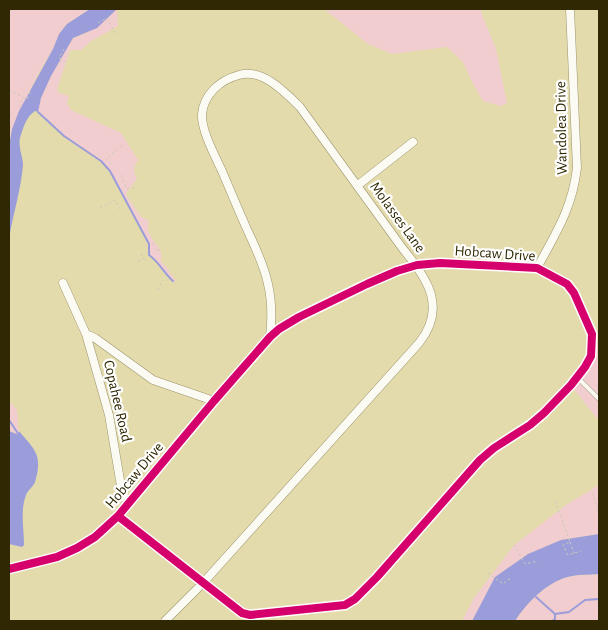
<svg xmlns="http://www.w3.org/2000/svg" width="608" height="630" viewBox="0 0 608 630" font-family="'Alegreya Sans',sans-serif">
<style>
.green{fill:#f2cdcf}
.water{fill:#9a9dd9}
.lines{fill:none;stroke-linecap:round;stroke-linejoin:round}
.stream{stroke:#9a9dd9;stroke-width:2}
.lane-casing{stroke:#9b946c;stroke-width:5}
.street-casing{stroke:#9b946c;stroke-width:9}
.path{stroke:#ccc9bb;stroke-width:1;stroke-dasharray:2.5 2.5;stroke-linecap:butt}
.lane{stroke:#fbfaf3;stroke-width:4}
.street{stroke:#fbfaf3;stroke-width:8}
.cycleway-casing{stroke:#fff;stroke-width:11}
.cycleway{stroke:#d6006c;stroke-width:8}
.labels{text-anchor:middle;stroke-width:4.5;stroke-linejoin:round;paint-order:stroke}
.street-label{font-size:15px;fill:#2f2803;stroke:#fff}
</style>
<rect width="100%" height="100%" fill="#e4dbac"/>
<path class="green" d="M 9,9 L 90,9 L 67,24 L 59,34 L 53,49 L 37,76 L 12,129 L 9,147 L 9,178 Z
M 117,9 L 118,26 L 91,41 L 81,50 L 70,50 L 57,89 L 59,93 L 69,96 L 67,103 L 71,110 L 121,133 L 138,160 C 134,167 132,171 137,178 C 134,185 128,188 126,195 L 141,217 L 149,221 C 144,235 157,241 161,253 C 161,254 161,261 161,262 C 168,267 170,275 177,281 L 173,281 C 164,273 159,262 149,255 L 149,244 L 109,171 L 102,162 L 64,136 L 38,112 C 39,89 62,58 73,38 C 90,33 105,22 117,9 Z
M 324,9 L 483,9 L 481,12 L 496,49 L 507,103 L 500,106 L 483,101 L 472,82 L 463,62 L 447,47 L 392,54 L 368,44 Z
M 598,338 L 599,339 L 599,421 L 573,388 C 587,370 596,362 598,338 Z
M 9,401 L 17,410 L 19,435 L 9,431 Z
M 599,485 L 599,534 L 561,540 L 474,617 L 472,621 L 462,621 L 474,598 L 514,545 L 566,505 Z
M 599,574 L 599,621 L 515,621 C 527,602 549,580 572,576 C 581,574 590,575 599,574 Z"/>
<path class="water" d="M 90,9 L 117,9 L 97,28 L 73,38 L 51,76 L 41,98 L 38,112 L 35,111 C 26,117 23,128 20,138 C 18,147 23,157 23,165 C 21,190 13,214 9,239 L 9,147 L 12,129 L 19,111 L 53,49 L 59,34 L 67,24 Z
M 9,431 L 19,435 L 19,431 C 35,450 43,455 35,482 C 33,487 28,490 26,495 C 20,511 24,528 24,545 L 22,547 L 9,544 Z
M 599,534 L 599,574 C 590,575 581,574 572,576 C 549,580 527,602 515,621 L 472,621 L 495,577 L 528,554 L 561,540 Z"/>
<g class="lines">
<path class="stream" d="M 38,112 L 64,136 L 101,161 L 110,171 L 149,244 L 149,255 C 159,262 164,273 173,281
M 9,420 L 19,435
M 536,597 L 555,614 L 555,619 L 552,621
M 555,614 L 569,612 L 585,600 L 599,599"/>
<g class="lane-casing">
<path id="lane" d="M 577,377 L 599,399"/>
</g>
<g class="street-casing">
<path id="street" d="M 358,185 L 413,142
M 537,268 C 556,233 572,209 577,168 L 570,9
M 63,283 L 86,334 L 95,338 L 153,380 L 214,401
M 86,334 L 109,415 L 122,492 L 128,504
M 9,569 L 57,557 L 77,548 L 95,537 L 118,516 L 214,401 L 270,337 L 279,329 L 299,317 L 367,284 L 397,271 L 417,265 L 440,263 L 537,268 L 567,284 L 574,293 L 592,334 L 591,356 L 585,367 L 571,385 L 544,413 L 530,425 L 494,448 L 480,460 L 377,577 L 355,599 L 345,605 L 250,615 L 242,613 L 118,516
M 165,621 L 203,583 L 419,343 C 447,308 428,279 403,249 L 300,107 C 285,92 262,68 239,75 C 220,80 204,94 202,114 C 201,130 215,156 222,171 C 230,190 238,209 246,227 C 254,245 264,264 268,284 C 272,301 272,319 270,337"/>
</g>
<path class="path" d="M 98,23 L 107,18 L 116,35
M 61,59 L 59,58 L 64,49
M 57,67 L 62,60 L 66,62
M 9,90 L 23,97
M 19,107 L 24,97 L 27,99 L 31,90
M 111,164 L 106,159 L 124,144
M 121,175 L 127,189 L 134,188
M 100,208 L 115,200 L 120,209
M 153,243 L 156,251 L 162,249
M 141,254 L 145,260
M 138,261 L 144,258
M 158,290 L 163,280
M 592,493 L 599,511
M 555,501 L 570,542 L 563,545 L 568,555 L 581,551
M 570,542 L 574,553
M 514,545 L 525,564 L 538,561
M 488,573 L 503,584 L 512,577"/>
<use href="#lane" class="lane"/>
<use href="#street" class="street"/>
<g class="cycleway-casing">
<path id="cycleway" d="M 9,569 L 57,557 L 77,548 L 95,537 L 118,516 L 214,401 L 270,337 L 279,329 L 299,317 L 367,284 L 397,271 L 417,265 L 440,263 L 537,268 L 567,284 L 574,293 L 592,334 L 591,356 L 585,367 L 571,385 L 544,413 L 530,425 L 494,448 L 480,460 L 377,577 L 355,599 L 345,605 L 250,615 L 242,613 L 118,516"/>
</g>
<use href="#cycleway" class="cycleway"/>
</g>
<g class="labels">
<g class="street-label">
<text transform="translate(561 128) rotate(-91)" y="5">Wandolea Drive</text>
<text transform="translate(398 217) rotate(54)" y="5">Molasses Lane</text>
<text transform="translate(495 253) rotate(4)" y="5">Hobcaw Drive</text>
<text transform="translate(118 401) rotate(77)" y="5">Copahee Road</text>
<text transform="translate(134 475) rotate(-50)" y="5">Hobcaw Drive</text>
</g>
</g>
<rect width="608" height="630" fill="none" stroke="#2f2803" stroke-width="20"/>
</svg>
